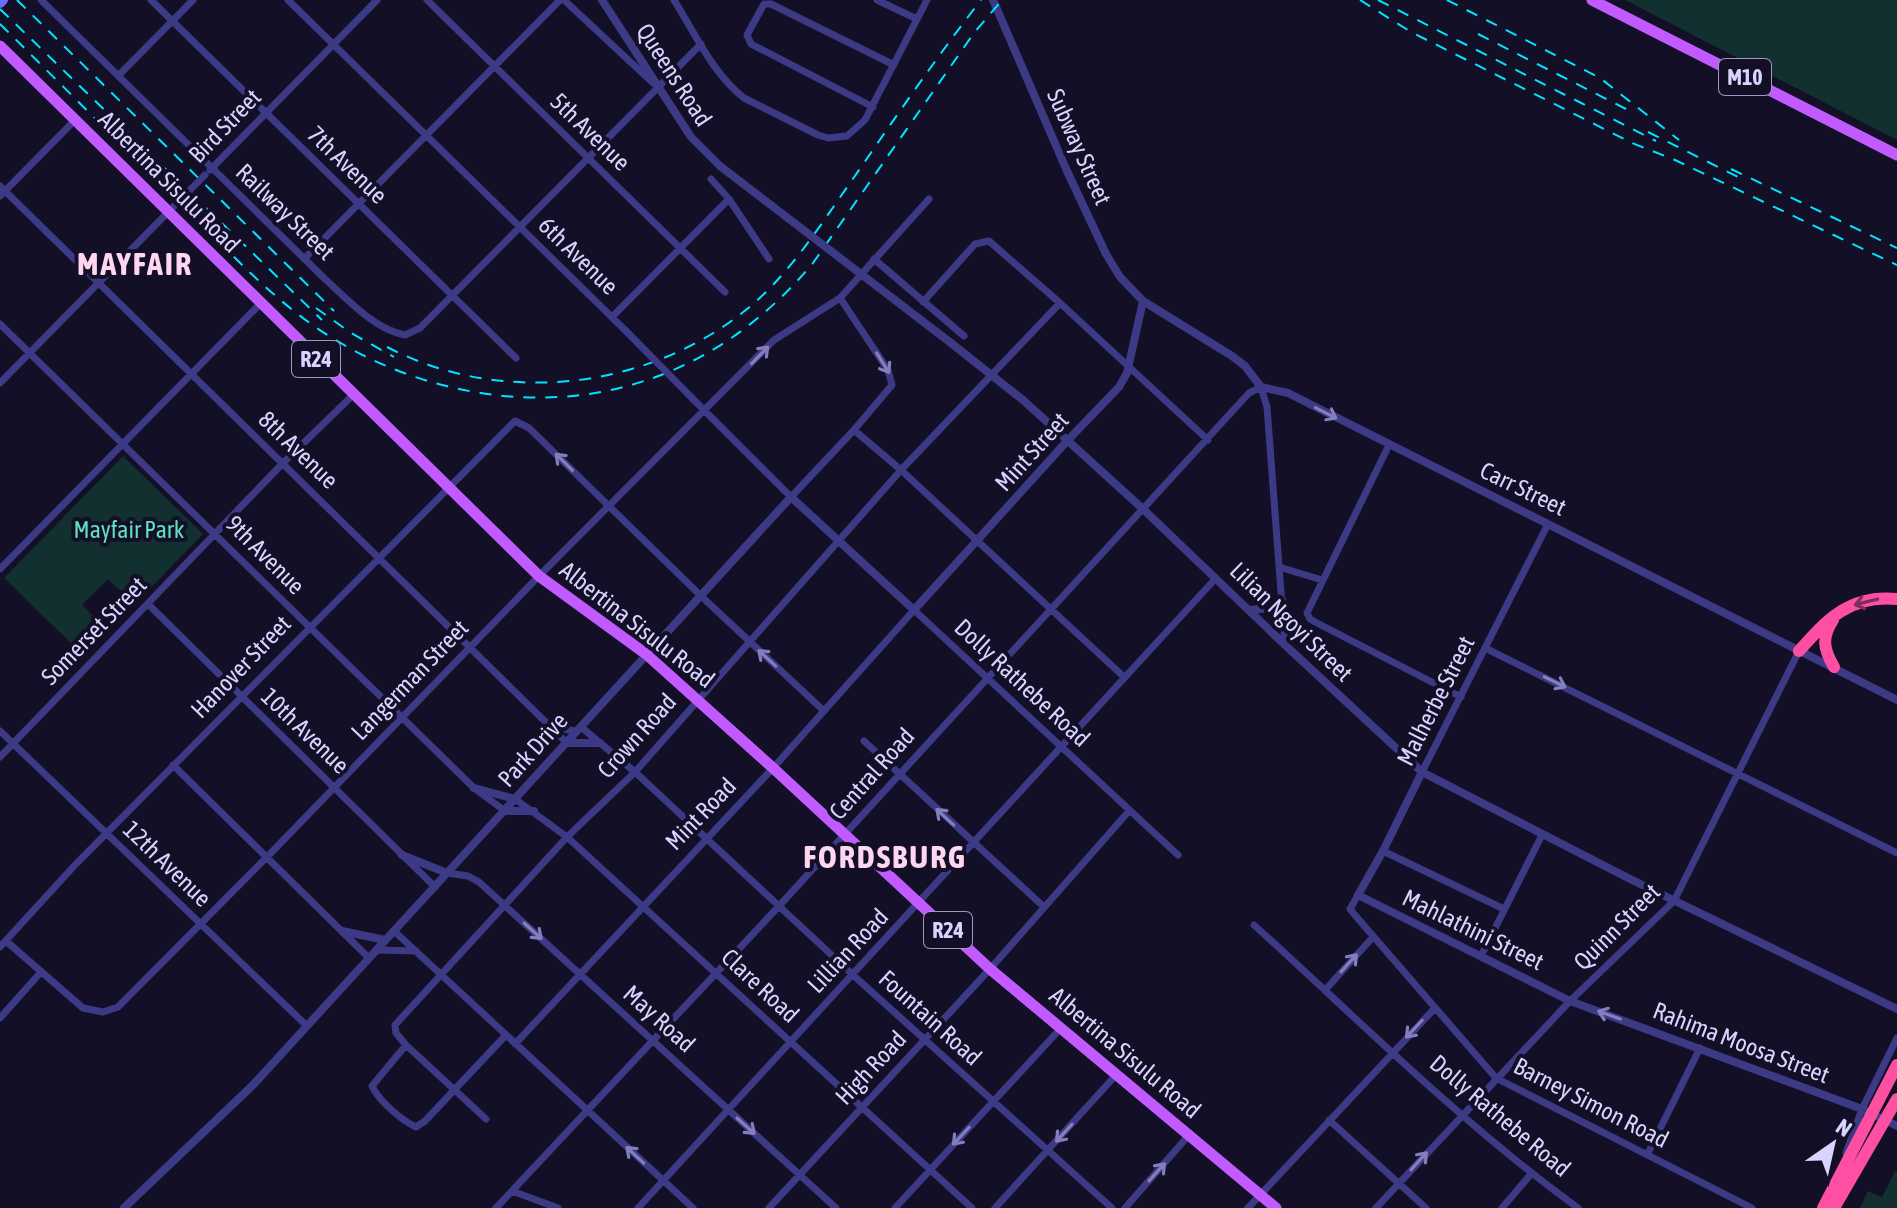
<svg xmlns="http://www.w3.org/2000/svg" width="1897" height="1208" viewBox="0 0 1897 1208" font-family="'Asap Condensed',sans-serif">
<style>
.green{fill:#12302f}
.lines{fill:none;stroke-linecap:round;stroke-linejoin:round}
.minor{stroke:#3d3a85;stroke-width:7}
.tertiary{stroke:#3d3a85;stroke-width:8}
.secondary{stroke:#6f6bff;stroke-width:10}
.primary{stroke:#c25bff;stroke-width:11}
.motorway{stroke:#ff4fa3;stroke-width:12}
.rail{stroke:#00e5ff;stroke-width:2;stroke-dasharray:12 10;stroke-linecap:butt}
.minor-bridge{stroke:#3d3a85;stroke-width:7}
.tertiary-bridge{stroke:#3d3a85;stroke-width:8}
.motorway-bridge{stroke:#ff4fa3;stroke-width:12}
.oneway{stroke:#837fbc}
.oneway2{stroke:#7d2c5e}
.labels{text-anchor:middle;stroke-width:8;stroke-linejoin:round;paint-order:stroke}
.shield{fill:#130f26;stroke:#9e99be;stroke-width:2}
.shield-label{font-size:22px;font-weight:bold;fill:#d9d4ff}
.street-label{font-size:24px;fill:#d9d4ff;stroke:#130f26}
.park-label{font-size:24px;fill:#5fe0c0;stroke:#130f26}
.district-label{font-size:32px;font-weight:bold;letter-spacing:2px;fill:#ffd6f0;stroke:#130f26}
</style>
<rect width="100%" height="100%" fill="#130f26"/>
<path class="green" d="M 1625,0 L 1897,0 L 1897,140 Z
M 123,456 L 203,534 L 135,604 L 108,579 L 82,605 L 108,631 L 84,656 L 4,578 Z
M 1895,1171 L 1897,1172 L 1897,1208 L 1860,1208 L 1868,1191 L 1882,1197 Z"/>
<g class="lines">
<path class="minor" d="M 41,0 L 325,279 C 347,299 375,330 405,335 L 420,328 L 701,44
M 151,0 L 516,358
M 288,0 L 626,331
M 427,0 L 725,292
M 564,0 L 653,83
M 674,0 C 695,33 712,73 744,98 L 818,135 L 828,138 L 847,136 L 865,120 L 927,0
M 877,0 L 917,19
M 118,76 L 193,0
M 873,107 L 751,44 L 747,35 L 764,4 L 771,4 L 894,65
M 210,170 L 377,0
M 711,179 L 729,199 L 769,259
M 0,186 L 567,743
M 0,196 L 76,119
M 304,259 L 560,0
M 874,259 L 964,336
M 923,302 L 975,244 L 989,241 L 1060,303 L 1208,440
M 612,317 L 729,199
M 0,324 L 474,788 L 505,811
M 0,383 L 178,202
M 693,399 L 791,497 L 854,430 L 892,385 L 888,370 L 840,298
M 854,430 L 901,470 L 1124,677
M 1389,445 L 1307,613 L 1310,619 L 1317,623 L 1461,697
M 1279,567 L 1322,580
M 0,569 L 261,303
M 148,604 L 435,887
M 1485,648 L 1897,853
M 581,727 L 635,772 L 853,975 L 1112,1208
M 0,731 L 307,1026
M 864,741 L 1044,907
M 0,757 L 283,463 L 352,396
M 173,765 L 369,958
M 1422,772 L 1548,524
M 515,799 L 567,837 L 972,1208
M 1383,851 L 1504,909
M 447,873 L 468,876 L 479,882 L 836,1208
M 1358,895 L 1350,909 L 1354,914 L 1496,1078 L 1752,1208
M 1254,925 C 1360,1021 1462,1124 1578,1208
M 394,931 L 693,1208
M 6,941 L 83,1008 L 103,1012 L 118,1007 L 267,857 L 539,576 L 774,340 L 840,298 L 929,199
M 0,947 L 75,865 L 515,421 L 529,428 L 701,596 L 824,711
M 377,950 L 416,951
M 1481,956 L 1542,835
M 1326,989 L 1373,937
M 0,1018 L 41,972
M 515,1044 L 773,768 L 914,610 L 1178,855
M 406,1045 L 372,1086 C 379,1101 401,1120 416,1127 L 425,1121 L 506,1035
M 486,1119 L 406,1045 L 396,1033 L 395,1025 L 567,837 L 635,772 L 901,470 L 1060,303
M 1329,1120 L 1426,1208
M 1648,1153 L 1700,1048
M 1846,1153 L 1862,1109 L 1897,1038
M 512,1191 L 558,1208
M 496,1208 L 779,906 L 1249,393 L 1261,387 L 1267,407 L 1285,645
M 638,1208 L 1216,578
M 769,1208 L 990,969 L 1129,811
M 895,1208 L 1061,1028
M 995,1208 L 1116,1075
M 1125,1208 L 1189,1135
M 1248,1208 L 1435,1008
M 1376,1208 L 1570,1001 L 1674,901 L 1799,651
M 1502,1208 L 1531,1174"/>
<path class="tertiary" d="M 602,0 L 691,137 L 720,166
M 993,0 L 1067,171 L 1106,254 L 1120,277 L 1143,301 L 1232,356 L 1245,366 L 1261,387 L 1288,393 L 1897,700
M 951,343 L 1023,400 L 1143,509 L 1285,645 L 1422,772 L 1634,881 L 1897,1009
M 1250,610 L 1270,608 L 1282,600
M 547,723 L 576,732
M 567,743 L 600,743
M 1422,772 L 1383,851 L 1358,895 L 1570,1001 L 1862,1109 L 1897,1126
M 474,788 L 515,799
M 505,811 L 534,811
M 402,855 L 447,873
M 342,931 L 385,940
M 124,1208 L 253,1085 L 791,497 L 914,610 L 1068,440 L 1119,387 L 1127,373 L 1143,301"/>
<path class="secondary" d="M 0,3 L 3,0"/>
<path class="primary" d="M 1592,0 L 1897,155
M 0,46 L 539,576 L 646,654 L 773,768 L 990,969 L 1276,1208"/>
<path class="motorway" d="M 1833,620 C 1821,638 1824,650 1834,667
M 1799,651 C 1827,619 1851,594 1897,599"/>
<path class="rail" d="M 17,0 L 334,311
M 1360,0 L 1411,32 L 1632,143 L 1675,160 L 1897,265
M 1378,0 L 1656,141
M 1447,0 L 1600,78 L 1679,140
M 0,9 L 322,320
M 0,24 C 60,83 120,144 180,203 C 219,241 256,282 299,315 C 383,380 496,411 601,392 C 687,376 758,329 813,263 L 974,33 L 1002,0
M 1478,34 L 1634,113
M 1648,132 L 1738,177
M 1731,169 L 1897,248
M 316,308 L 351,333 L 394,357
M 387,347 C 443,376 505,387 569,381 C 633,375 697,350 747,309 C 789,275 819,227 850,183 C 893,121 935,59 981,0"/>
<path class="minor-bridge" d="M 178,202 L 205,175
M 626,331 L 693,399"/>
<path class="tertiary-bridge" d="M 720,166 L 951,343"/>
<path class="motorway-bridge" d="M 1823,1208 L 1897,1065
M 1834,1208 L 1897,1099"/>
</g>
<defs><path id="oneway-shaft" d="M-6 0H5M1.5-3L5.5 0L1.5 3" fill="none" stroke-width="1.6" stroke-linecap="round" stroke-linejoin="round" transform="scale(2)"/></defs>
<g class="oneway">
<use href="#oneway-shaft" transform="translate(760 355) rotate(-46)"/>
<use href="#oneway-shaft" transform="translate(883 363) rotate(58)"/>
<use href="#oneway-shaft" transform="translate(1326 413) rotate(27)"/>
<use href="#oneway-shaft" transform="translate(564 462) rotate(-135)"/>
<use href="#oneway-shaft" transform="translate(767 658) rotate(-137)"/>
<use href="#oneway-shaft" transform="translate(1555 682) rotate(26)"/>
<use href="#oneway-shaft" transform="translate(945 817) rotate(-137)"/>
<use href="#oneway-shaft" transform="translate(533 931) rotate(42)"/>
<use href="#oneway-shaft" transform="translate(1349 963) rotate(-48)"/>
<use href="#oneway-shaft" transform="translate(1609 1015) rotate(-160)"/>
<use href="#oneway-shaft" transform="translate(1414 1029) rotate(133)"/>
<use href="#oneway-shaft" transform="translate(746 1126) rotate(42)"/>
<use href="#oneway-shaft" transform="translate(1064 1133) rotate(132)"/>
<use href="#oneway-shaft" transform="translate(961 1136) rotate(133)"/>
<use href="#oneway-shaft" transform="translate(635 1155) rotate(-137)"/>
<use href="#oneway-shaft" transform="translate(1419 1161) rotate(-48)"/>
<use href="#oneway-shaft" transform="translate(1157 1172) rotate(-48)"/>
</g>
<use class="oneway2" href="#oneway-shaft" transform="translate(1866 602) rotate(166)"/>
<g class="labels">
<g class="shield">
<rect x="1719" y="59" width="52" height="36" rx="6"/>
<rect x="292" y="341" width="48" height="36" rx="6"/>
<rect x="924" y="912" width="48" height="36" rx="6"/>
</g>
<g class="shield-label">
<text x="1745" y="85">M10</text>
<text x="316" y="367">R24</text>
<text x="948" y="938">R24</text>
</g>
<g class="street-label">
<text transform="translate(674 75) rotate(57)" y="8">Queens Road</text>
<text transform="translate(225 126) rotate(-46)" y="8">Bird Street</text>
<text transform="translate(590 132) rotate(44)" y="8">5th Avenue</text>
<text transform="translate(1079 147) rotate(66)" y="8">Subway Street</text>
<text transform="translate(347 165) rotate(44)" y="8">7th Avenue</text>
<text transform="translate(169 182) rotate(45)" y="8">Albertina Sisulu Road</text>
<text transform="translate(285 212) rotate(44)" y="8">Railway Street</text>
<text transform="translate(578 256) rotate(44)" y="8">6th Avenue</text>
<text transform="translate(298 450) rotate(44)" y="8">8th Avenue</text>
<text transform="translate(1032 452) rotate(-48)" y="8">Mint Street</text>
<text transform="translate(1523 489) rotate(26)" y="8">Carr Street</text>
<text transform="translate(265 555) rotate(45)" y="8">9th Avenue</text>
<text transform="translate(1291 622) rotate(44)" y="8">Lilian Ngoyi Street</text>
<text transform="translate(637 625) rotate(38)" y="8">Albertina Sisulu Road</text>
<text transform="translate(94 631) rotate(-46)" y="8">Somerset Street</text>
<text transform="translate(241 667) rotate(-46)" y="8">Hanover Street</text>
<text transform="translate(410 680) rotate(-46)" y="8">Langerman Street</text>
<text transform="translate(1022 683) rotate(43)" y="8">Dolly Rathebe Road</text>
<text transform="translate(1436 701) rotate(-63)" y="8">Malherbe Street</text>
<text transform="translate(305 731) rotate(44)" y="8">10th Avenue</text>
<text transform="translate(637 736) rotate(-48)" y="8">Crown Road</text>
<text transform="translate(533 750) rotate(-48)" y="8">Park Drive</text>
<text transform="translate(872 774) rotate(-48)" y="8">Central Road</text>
<text transform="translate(701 814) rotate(-46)" y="8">Mint Road</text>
<text transform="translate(167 864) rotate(44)" y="8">12th Avenue</text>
<text transform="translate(1617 927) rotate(-45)" y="8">Quinn Street</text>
<text transform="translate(1473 930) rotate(26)" y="8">Mahlathini Street</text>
<text transform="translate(848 951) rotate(-47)" y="8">Lillian Road</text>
<text transform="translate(760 986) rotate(43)" y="8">Clare Road</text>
<text transform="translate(930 1018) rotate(42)" y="8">Fountain Road</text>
<text transform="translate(659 1019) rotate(42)" y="8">May Road</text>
<text transform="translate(1741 1043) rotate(21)" y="8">Rahima Moosa Street</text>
<text transform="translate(1125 1053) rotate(40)" y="8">Albertina Sisulu Road</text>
<text transform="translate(871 1068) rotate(-47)" y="8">High Road</text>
<text transform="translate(1591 1103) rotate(27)" y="8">Barney Simon Road</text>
<text transform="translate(1500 1116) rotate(40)" y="8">Dolly Rathebe Road</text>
</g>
<g class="park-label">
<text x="129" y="538">Mayfair Park</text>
</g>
<g class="district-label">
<text x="135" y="275">MAYFAIR</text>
<text x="885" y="868">FORDSBURG</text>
</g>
</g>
<g transform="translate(1833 1144) rotate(34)" stroke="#130f26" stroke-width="6" paint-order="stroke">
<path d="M0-6L14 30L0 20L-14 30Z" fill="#d9d4ff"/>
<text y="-12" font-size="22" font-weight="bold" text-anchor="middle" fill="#d9d4ff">N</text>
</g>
</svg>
